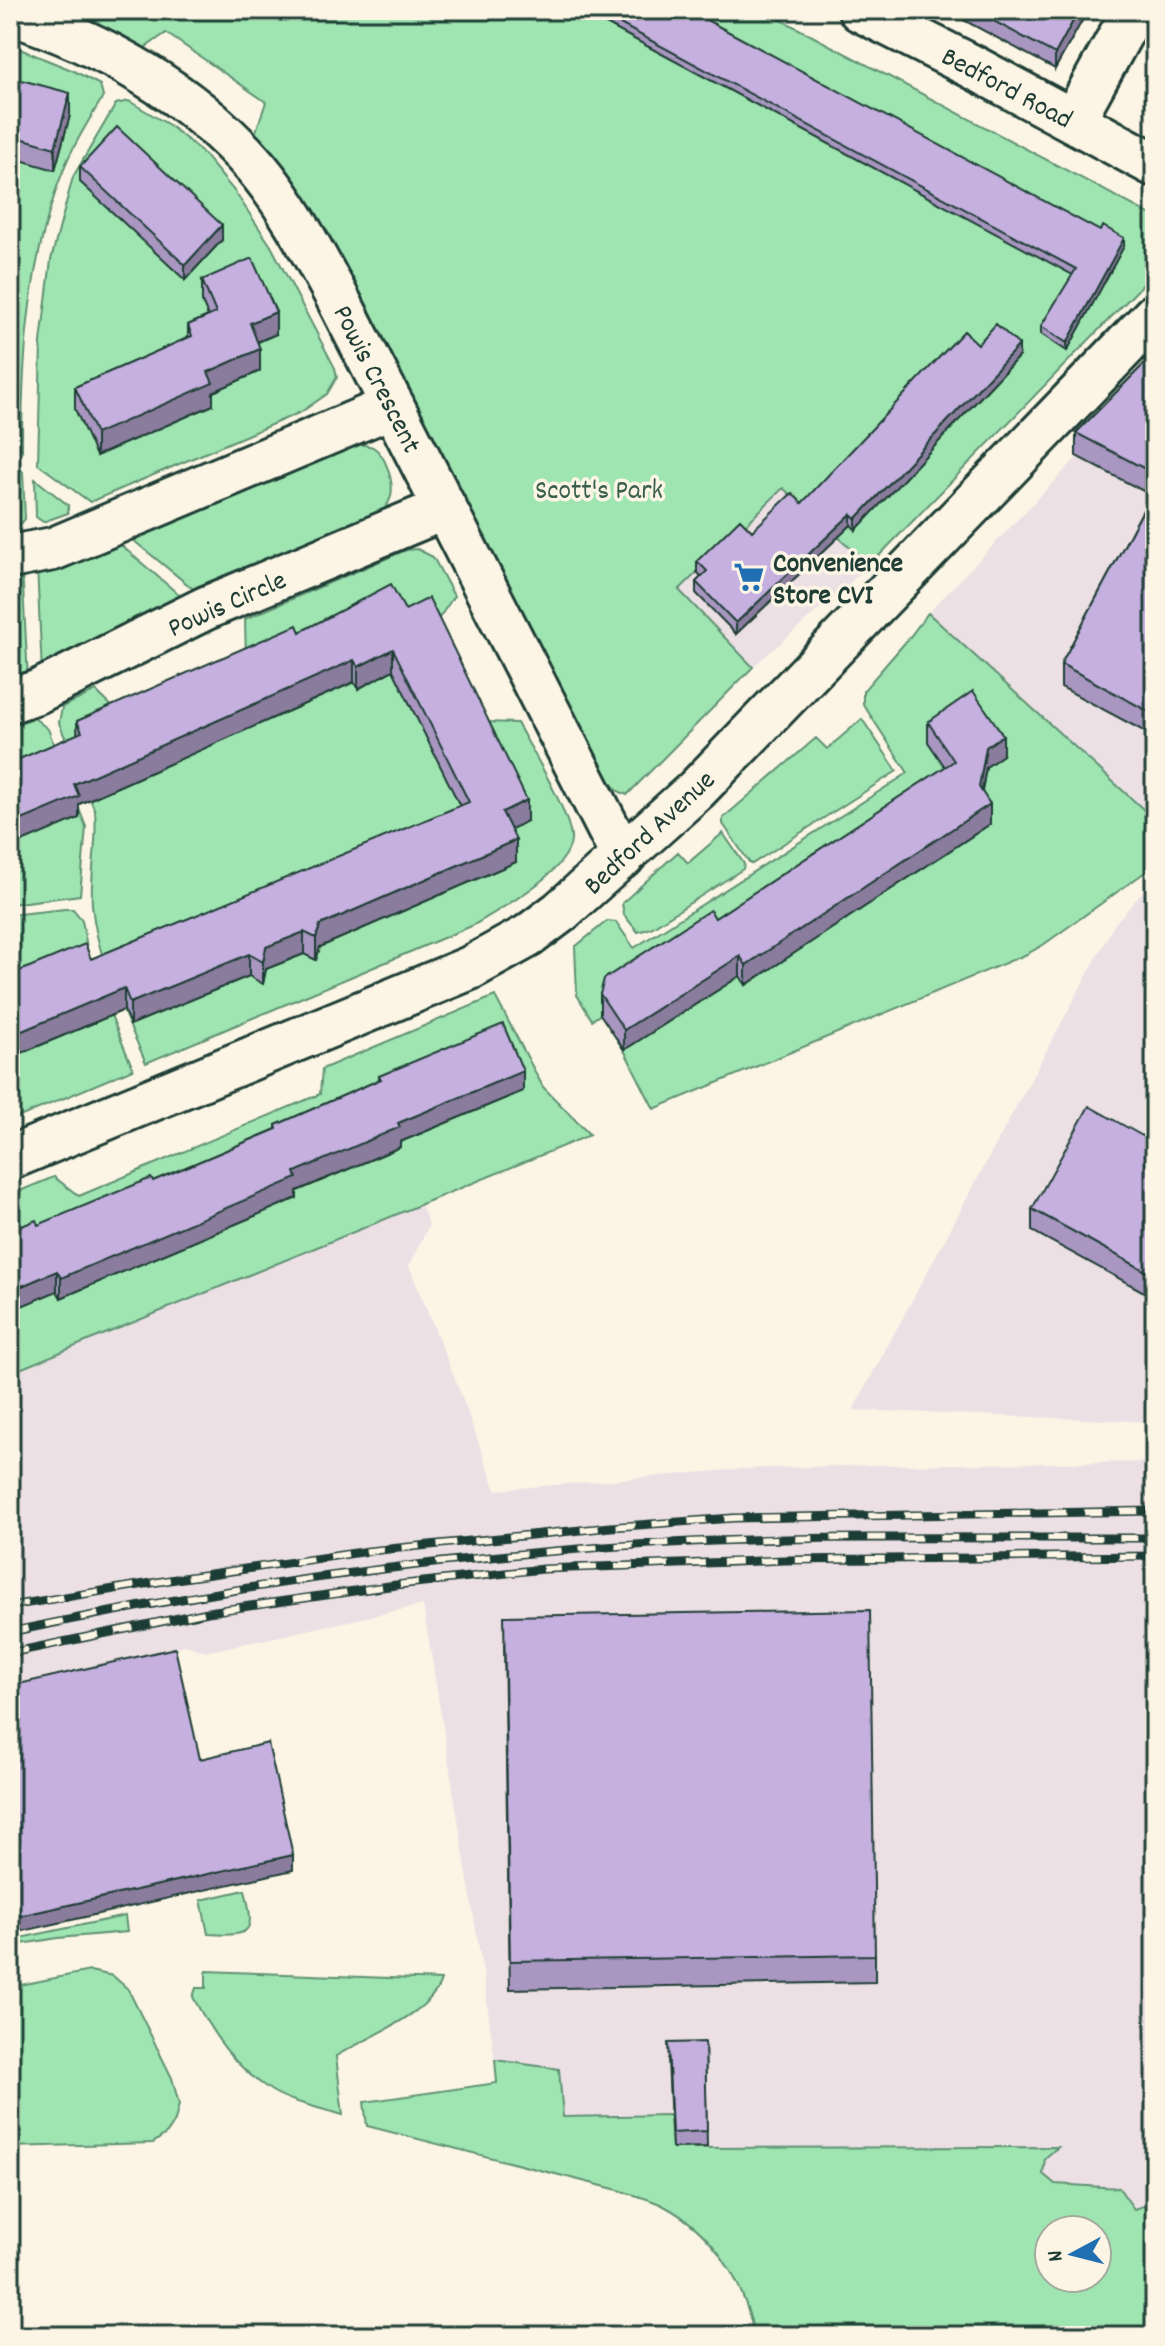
<svg xmlns="http://www.w3.org/2000/svg" width="1165" height="2346" viewBox="0 0 1165 2346" font-family="Dekko,sans-serif">
<style>
.built{fill:#ece0e4;fill-rule:evenodd}
.green{fill:#9fe5b2;stroke:#5f9173;stroke-width:2;fill-rule:evenodd}
.lines{fill:none;stroke-linecap:round;stroke-linejoin:round}
.minor-casing{stroke:#1f3d34;stroke-width:48}
.minor{stroke:#fcf5e5;stroke-width:42}
.rail-casing{stroke:#1f3d34;stroke-width:9}
.rail{stroke:#fcf5e5;stroke-width:6;stroke-dasharray:18;stroke-linecap:butt}
.wall{fill:#a997c1;stroke:#1f3d34;stroke-width:2}
.shaded-wall{fill:#8a7b9d;stroke:#1f3d34;stroke-width:2}
.building{fill:#c5b0e0;stroke:#1f3d34;stroke-width:2}
.labels{text-anchor:middle;stroke-width:7;stroke-linejoin:round;paint-order:stroke}
.street-label{font-size:28px;fill:#1f3d34;stroke:#fcf5e5}
.park-label{font-size:28px;fill:#395f4d;stroke:#fcf5e5}
.poi-label{font-size:28px;font-weight:bold;fill:#1f3d34;stroke:#fcf5e5;text-anchor:start}
</style>
<rect width="100%" height="100%" fill="#fcf5e5"/>
<filter id="ink" filterUnits="userSpaceOnUse"><feTurbulence type="fractalNoise" baseFrequency=".0125" numOctaves="2"/><feDisplacementMap in="SourceGraphic" scale="16" xChannelSelector="R" yChannelSelector="G"/><feConvolveMatrix kernelMatrix="1 2 1 2 8 2 1 2 1" color-interpolation-filters="sRGB"/></filter>
<g filter="url(#ink)">
<path class="built" d="M 1155,376 L 1155,820 L 928,613 Z
M 783,488 L 870,565 L 753,667 L 678,590 Z
M 1155,877 L 1155,1422 L 853,1410 L 1114,925 Z
M 421,1204 L 429,1225 L 409,1266 L 457,1384 L 496,1490 L 740,1469 L 874,1465 L 1155,1462 L 1155,2307 L 1127,2307 L 504,2128 L 483,1973 L 423,1605 L 206,1652 L 185,1645 L 10,1685 L 10,1373 ZM 1049,2230 L 1097,2230 L 1097,2278 L 1049,2278 Z"/>
<path class="green" d="M 60,10 L 763,10 L 1155,217 L 1155,272 L 870,565 L 783,488 L 679,590 L 753,667 L 627,795 L 618,791 L 602,774 L 299,193 L 272,153 L 255,134 L 266,102 L 166,33 L 139,52 Z
M 10,45 L 74,71 L 100,85 L 103,97 C 90,118 77,139 67,161 C 29,252 22,352 22,450 L 10,439 Z
M 129,101 L 169,125 L 201,151 L 235,192 L 271,246 L 335,368 L 337,377 L 327,394 L 301,412 L 90,502 L 38,464 L 41,342 L 51,260 L 73,177 L 116,104 Z
M 360,444 C 362,445 371,446 373,447 C 386,455 394,482 391,496 C 388,508 379,515 370,522 L 197,592 L 128,536 L 345,445 Z
M 10,456 L 23,472 L 25,519 L 20,525 L 10,527 Z
M 35,479 L 68,505 L 68,513 L 43,522 L 36,517 Z
M 116,541 L 184,599 L 42,673 L 37,566 Z
M 417,549 L 433,557 L 454,596 L 439,618 L 431,614 L 484,722 L 517,723 C 530,747 573,817 571,841 C 567,873 500,909 474,925 L 146,1063 C 124,1012 97,960 92,905 C 90,873 98,842 95,811 L 59,723 L 62,707 L 96,691 L 123,717 L 246,662 L 245,619 L 406,550 Z
M 22,568 L 28,679 L 10,685 L 10,570 Z
M 928,613 L 1155,820 L 1155,865 L 1043,945 L 1027,954 L 654,1109 L 624,1050 L 601,1014 L 592,1020 L 577,995 L 575,947 L 607,921 L 616,922 L 634,948 L 908,773 L 863,704 L 863,691 L 909,638 Z
M 34,718 L 48,729 L 86,827 L 80,895 L 10,904 L 10,726 Z
M 862,719 L 897,771 L 752,864 L 749,862 L 723,824 L 723,818 L 816,738 L 827,749 Z
M 723,833 L 744,864 L 743,869 L 651,928 L 638,932 L 624,915 L 622,903 L 678,852 L 688,863 Z
M 65,909 L 73,909 L 82,920 L 90,964 L 133,1069 L 10,1121 L 10,915 Z
M 495,996 L 543,1087 L 590,1135 L 10,1373 L 10,1195 L 54,1177 L 79,1196 L 320,1094 L 322,1069 Z
M 245,1890 C 255,1932 253,1937 208,1934 L 201,1900 Z
M 125,1916 L 127,1932 L 58,1938 L 21,1944 L 20,1938 Z
M 90,1971 L 113,1976 L 128,1989 L 172,2078 L 179,2104 L 175,2121 L 167,2133 L 153,2143 L 10,2147 L 10,1987 Z
M 206,1971 L 441,1980 C 432,2013 366,2038 336,2056 L 343,2115 C 321,2108 292,2103 272,2091 C 235,2068 213,2035 193,1997 L 196,1988 L 206,1988 Z
M 495,2060 L 559,2069 L 563,2117 L 670,2115 L 672,2148 L 1058,2147 L 1045,2158 L 1043,2174 L 1055,2184 L 1119,2188 L 1134,2209 L 1155,2202 L 1155,2336 L 754,2336 C 745,2282 713,2232 664,2206 C 651,2199 635,2196 622,2191 L 367,2126 L 364,2102 L 497,2083 ZM 1049,2230 L 1097,2230 L 1097,2278 L 1049,2278 Z"/>
<g class="lines">
<g class="minor-casing">
<path id="minor" d="M 860,10 L 973,67 L 1155,165
M 10,13 C 102,43 192,93 256,167 C 289,206 313,253 337,297 L 623,857
M 1073,121 L 1134,10
M 10,557 L 53,549 L 393,406
M 10,701 L 37,692 L 206,608 L 445,508
M 10,1158 L 470,968 L 528,936 L 560,912 L 696,790 L 1155,315"/>
</g>
<use href="#minor" class="minor"/>
<g class="rail-casing">
<path id="rail" d="M 10,1606 L 176,1579 L 369,1551 L 611,1527 L 733,1518 L 1155,1511
M 10,1632 C 198,1592 388,1564 579,1549 C 770,1533 964,1539 1155,1538
M 10,1653 L 208,1612 L 396,1585 L 543,1569 L 784,1560 L 1155,1556"/>
</g>
<use href="#rail" class="rail"/>
</g>
<path class="wall" d="M 580,10 L 688,10 L 1124,246 L 1067,351 L 1041,334 L 1041,326 L 1073,275 Z
M 945,10 L 1088,10 L 1055,69 Z
M 1155,72 L 1155,110 L 1146,105 L 1146,90 Z
M 10,77 L 70,115 L 55,170 L 10,157 Z
M 80,167 L 222,240 L 185,280 L 80,182 Z
M 202,280 L 276,334 L 258,342 L 260,371 L 213,392 L 213,405 L 96,456 L 75,409 L 75,387 L 188,338 L 188,325 L 208,316 L 202,302 Z
M 978,344 L 1019,356 L 856,530 L 851,525 L 736,634 L 696,593 L 696,582 L 702,577 L 697,572 L 697,561 L 802,503 Z
M 1155,353 L 1155,737 L 1061,687 L 1061,664 L 1151,495 L 1076,456 L 1076,433 Z
M 405,610 L 527,821 L 511,829 L 516,862 L 320,947 L 316,960 L 304,954 L 266,969 L 263,984 L 249,976 L 130,1025 L 124,1010 L 10,1058 L 10,975 L 91,959 L 460,806 L 393,670 L 358,689 L 354,682 L 79,804 L 79,818 L 77,721 L 300,632 Z
M 928,722 L 1003,755 L 986,767 L 982,791 L 990,824 L 746,985 L 740,976 L 624,1050 L 600,1014 L 600,994 L 945,767 L 928,742 Z
M 379,1076 L 523,1091 L 400,1142 L 400,1147 L 297,1191 L 297,1198 L 61,1298 L 57,1291 L 38,1225 L 153,1181 L 276,1129 L 276,1125 L 379,1080 Z
M 1155,1143 L 1155,1298 L 1032,1231 L 1032,1209 Z
M 504,1644 L 875,1955 L 875,1982 L 510,1989 Z
M 705,2042 L 707,2147 L 672,2148 L 668,2059 Z"/>
<path class="shaded-wall" d="M 1079,10 L 1088,10 L 1055,69 L 1055,54 Z
M 70,93 L 70,115 L 55,170 L 55,148 Z
M 222,225 L 222,240 L 185,280 L 185,265 Z
M 1124,238 L 1124,246 L 1067,351 L 1067,343 Z
M 276,312 L 276,334 L 250,345 L 250,323 Z
M 1019,345 L 1019,356 L 856,530 L 856,519 Z
M 260,349 L 260,371 L 213,392 L 213,405 L 96,456 L 96,434 L 208,372 Z
M 851,514 L 851,525 L 736,634 L 736,623 Z
M 393,649 L 393,670 L 358,689 L 358,667 Z
M 354,660 L 354,682 L 79,804 L 79,818 L 10,847 L 10,825 L 74,784 Z
M 1003,735 L 1003,755 L 986,767 L 979,807 L 979,787 L 986,747 Z
M 527,800 L 527,821 L 502,834 L 502,812 Z
M 990,804 L 990,824 L 746,985 L 746,965 Z
M 516,840 L 516,862 L 320,947 L 316,960 L 316,938 L 320,925 Z
M 304,932 L 304,954 L 266,969 L 263,984 L 263,962 L 266,947 Z
M 249,954 L 249,976 L 130,1025 L 130,1003 Z
M 740,956 L 740,976 L 624,1050 L 624,1030 Z
M 124,988 L 124,1010 L 10,1058 L 10,1036 Z
M 523,1071 L 523,1091 L 400,1142 L 400,1147 L 297,1191 L 297,1198 L 61,1298 L 61,1278 L 295,1172 L 398,1123 Z
M 57,1271 L 57,1291 L 10,1311 L 10,1291 Z
M 293,1855 L 293,1870 L 10,1934 L 10,1918 Z"/>
<path class="building" d="M 594,10 L 688,10 L 1100,231 L 1103,226 L 1124,238 L 1067,343 L 1041,326 L 1076,269 Z
M 973,10 L 1079,10 L 1055,54 Z
M 1155,72 L 1155,95 L 1146,90 Z
M 10,77 L 70,93 L 55,148 L 10,135 Z
M 117,127 L 222,225 L 185,265 L 80,167 Z
M 252,258 L 276,312 L 250,323 L 260,349 L 208,372 L 213,383 L 96,434 L 75,387 L 192,336 L 188,325 L 216,313 L 202,280 Z
M 996,324 L 1019,345 L 856,519 L 851,514 L 736,623 L 696,582 L 707,571 L 697,561 L 740,519 L 752,531 L 792,493 L 802,503 L 964,331 L 978,344 Z
M 1155,353 L 1155,474 L 1076,433 Z
M 1155,488 L 1155,715 L 1061,664 Z
M 391,584 L 405,610 L 429,598 L 527,800 L 502,812 L 516,840 L 320,925 L 316,938 L 304,932 L 266,947 L 263,962 L 249,954 L 130,1003 L 124,988 L 10,1036 L 10,975 L 85,944 L 91,959 L 469,802 L 393,649 L 358,667 L 354,660 L 74,784 L 79,796 L 10,825 L 10,763 L 82,732 L 77,721 L 297,625 L 300,632 Z
M 973,691 L 1003,735 L 986,747 L 979,787 L 990,804 L 746,965 L 740,956 L 624,1030 L 600,994 L 604,979 L 710,910 L 715,918 L 954,761 L 928,722 Z
M 503,1024 L 523,1071 L 398,1123 L 400,1127 L 295,1172 L 297,1178 L 61,1278 L 57,1271 L 10,1291 L 10,1231 L 36,1220 L 38,1225 L 151,1178 L 153,1181 L 277,1129 L 276,1125 L 381,1079 L 379,1076 Z
M 1089,1106 L 1155,1143 L 1155,1276 L 1032,1209 Z
M 870,1610 L 875,1955 L 510,1961 L 504,1616 Z
M 175,1648 L 200,1759 L 268,1743 L 293,1855 L 10,1918 L 10,1686 Z
M 705,2042 L 707,2131 L 672,2133 L 668,2043 Z
M 283,2328 L 284,2336 L 250,2336 L 250,2331 Z"/>
</g>
<defs>
<g id="supermarket-bare" transform="scale(2.4)"><path d="M-6-5.5h2.5l.6 2H6L4.5 2H-2.5L-4.4-4H-6ZM-1.5 3.2a1.3 1.3 0 1 0 .1 0ZM3 3.2a1.3 1.3 0 1 0 .1 0Z" fill="#1f6fb2" stroke="#fcf5e5" stroke-width="2.5" paint-order="stroke"/></g>
</defs>
<g fill-rule="evenodd">
<use href="#supermarket-bare" x="749" y="577"/>
</g>
<g class="labels">
<g class="street-label">
<text transform="translate(1008 86) rotate(28)" y="10">Bedford Road</text>
<text transform="translate(379 378) rotate(63)" y="10">Powis Crescent</text>
<text transform="translate(226 602) rotate(-24)" y="10">Powis Circle</text>
<text transform="translate(648 831) rotate(-43)" y="10">Bedford Avenue</text>
</g>
<g class="park-label">
<text x="599" y="498">Scott's Park</text>
</g>
<g class="poi-label">
<text x="773" y="571">Convenience<tspan x="773" dy="32">Store CVI</tspan></text>
</g>
</g>
<rect width="1165" height="2346" fill="none" stroke="#fcf5e5" stroke-width="40"/>
<rect x="20" y="20" width="1125" height="2306" fill="none" stroke="#1f3d34" stroke-width="3" filter="url(#ink)"/>
<g transform="translate(1073 2254) rotate(263)"><circle r="38" fill="#fcf5e5" stroke="#a4ab9e" stroke-width="2"/>
<path d="M0-6L14 30L0 20L-14 30Z" fill="#1f6fb2"/>
<text y="-12" font-size="22" font-weight="bold" text-anchor="middle" fill="#1f3d34">N</text>
</g>
</svg>
